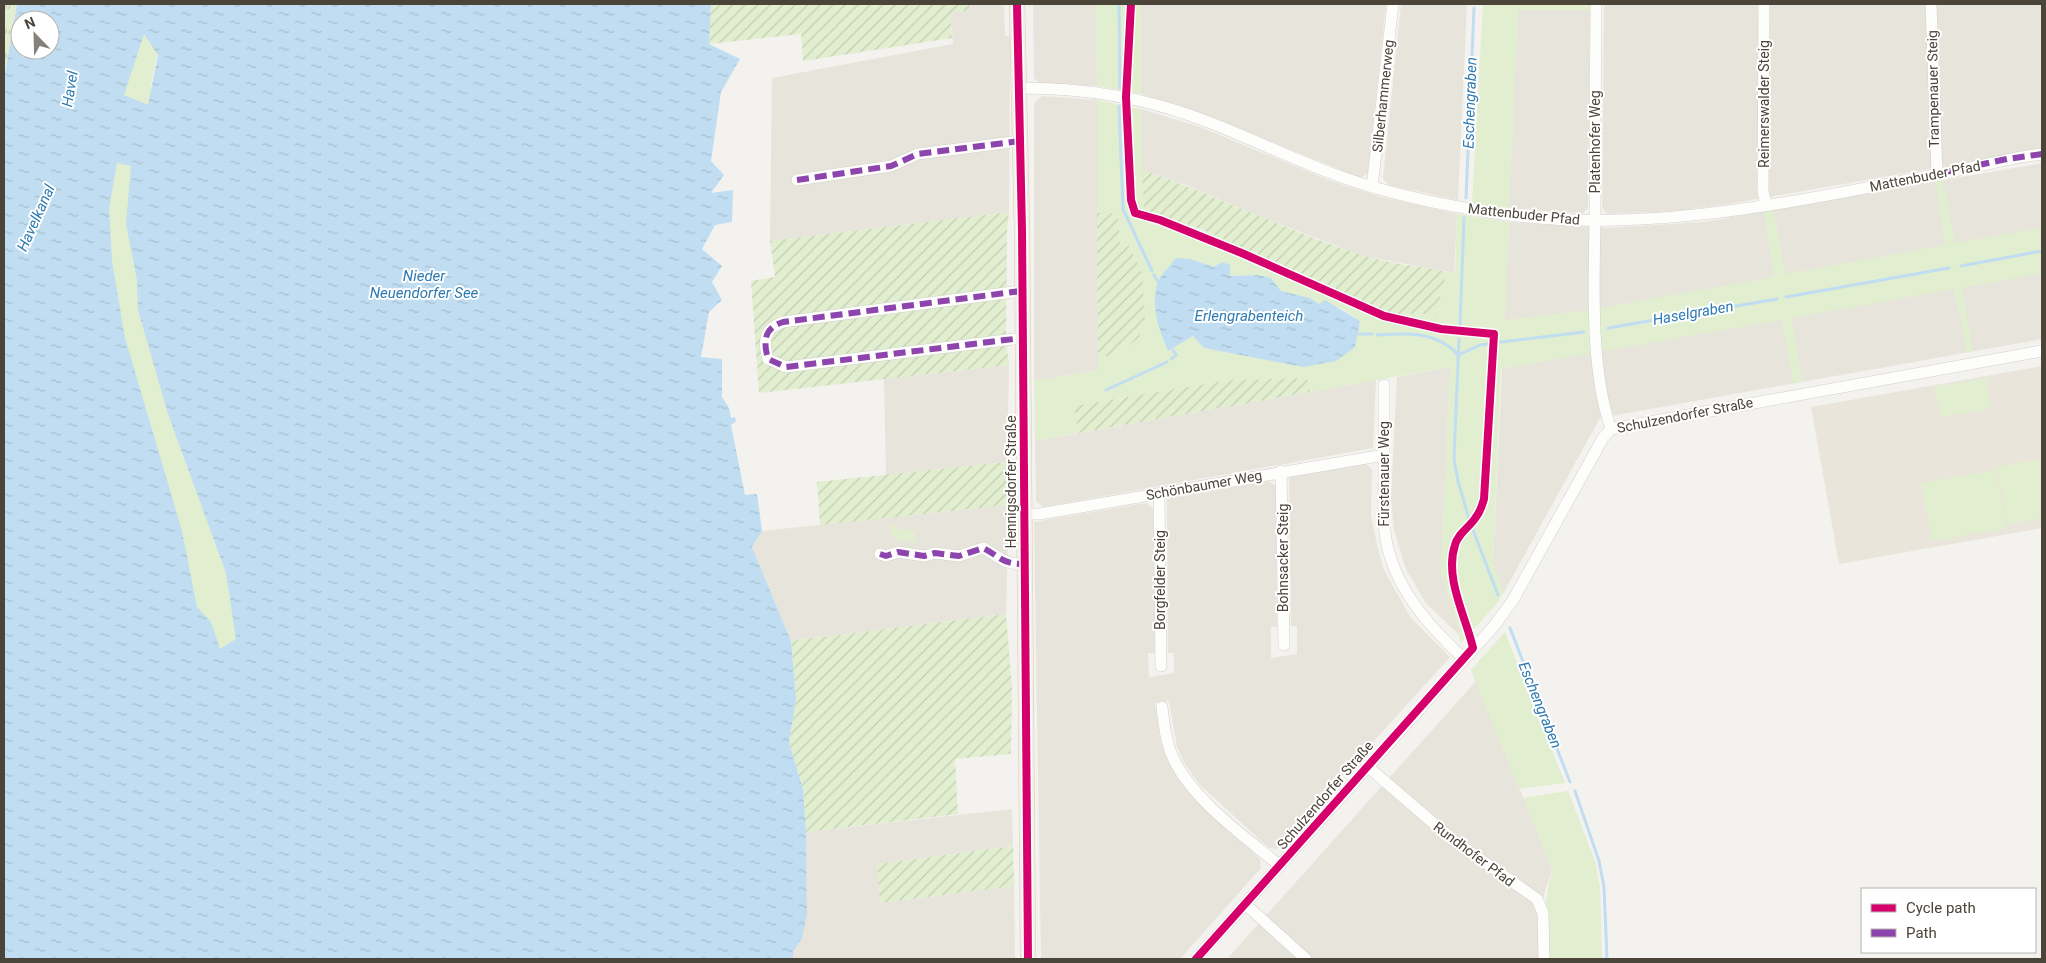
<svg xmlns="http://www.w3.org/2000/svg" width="2046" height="963" viewBox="0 0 2046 963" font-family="Roboto,sans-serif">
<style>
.residential{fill:#e7e4dc}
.education{fill:#eae5da}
.grass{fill:url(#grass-tufts)}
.park{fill:#e1eecf;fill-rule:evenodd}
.garden{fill:url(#garden-furrows)}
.water{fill:url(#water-ripples);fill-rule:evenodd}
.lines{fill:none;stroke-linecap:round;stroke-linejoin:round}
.stream{stroke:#c0ddf1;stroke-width:3}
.minor-casing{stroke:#d2d0cb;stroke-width:12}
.major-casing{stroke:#d6cebb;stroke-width:16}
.minor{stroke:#fdfdfc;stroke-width:11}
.major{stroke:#f2efe6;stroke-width:15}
.quiet{stroke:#8e44ad;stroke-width:6;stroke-dasharray:12 6;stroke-linecap:butt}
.cycleway-casing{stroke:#fff;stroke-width:11}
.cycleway{stroke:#d6006c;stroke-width:8}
.labels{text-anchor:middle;stroke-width:4;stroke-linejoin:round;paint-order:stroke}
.street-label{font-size:14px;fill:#4b4439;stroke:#fff}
.water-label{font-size:15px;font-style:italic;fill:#2e7ab2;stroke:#fff}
</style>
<defs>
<pattern id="grass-tufts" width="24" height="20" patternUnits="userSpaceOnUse" patternTransform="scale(1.25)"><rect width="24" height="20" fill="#e1eecf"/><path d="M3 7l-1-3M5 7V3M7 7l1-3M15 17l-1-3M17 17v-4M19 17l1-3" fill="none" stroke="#c3cdb2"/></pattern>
<pattern id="garden-furrows" width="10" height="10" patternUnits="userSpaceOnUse" patternTransform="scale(1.25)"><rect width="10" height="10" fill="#e1eecf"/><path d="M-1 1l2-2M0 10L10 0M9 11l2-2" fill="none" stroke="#c3cdb2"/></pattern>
<pattern id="water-ripples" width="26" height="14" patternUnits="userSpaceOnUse" patternTransform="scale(1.25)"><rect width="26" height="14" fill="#c0ddf1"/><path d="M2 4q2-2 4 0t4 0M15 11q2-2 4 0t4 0" fill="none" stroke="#a6bfcf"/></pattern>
</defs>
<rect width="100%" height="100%" fill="#f4f2ee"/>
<path class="residential" d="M 969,4 L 1007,4 L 1004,6 L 1005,36 L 1010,36 L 1009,212 L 770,241 L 772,78 L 953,44 L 950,13 L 970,10 Z
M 1033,4 L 1096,4 L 1097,86 L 1040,83 L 1034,78 Z
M 1141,4 L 1386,4 L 1368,173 L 1361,178 L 1180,106 L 1141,94 Z
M 1401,4 L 1467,4 L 1458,200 L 1388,185 L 1383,178 Z
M 1518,4 L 1590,4 L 1588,208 L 1582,214 L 1509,208 Z
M 1604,4 L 2042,4 L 2042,149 L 1729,204 L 1675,211 L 1608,214 L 1602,208 Z
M 1042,96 L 1097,100 L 1098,370 L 1034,381 L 1034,103 Z
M 1141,109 L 1200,127 L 1331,181 L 1381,197 L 1457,214 L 1454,273 L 1363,256 L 1254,214 L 1186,185 L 1142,170 Z
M 2042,163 L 2042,339 L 1600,418 L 1504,592 L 1493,564 L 1509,222 L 1608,228 L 1704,222 Z
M 1009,365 L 1007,462 L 886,475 L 884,379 Z
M 1450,367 L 1441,572 L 1460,632 L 1458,634 L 1425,602 L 1405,567 L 1394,530 L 1391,500 L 1397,377 Z
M 1376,380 L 1373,448 L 1043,507 L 1036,501 L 1035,441 Z
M 1365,464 L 1372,469 L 1371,515 L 1377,545 L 1384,570 L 1411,618 L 1450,657 L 1276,849 L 1269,848 L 1199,784 L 1185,764 L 1177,747 L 1169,701 L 1155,703 L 1161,743 L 1177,777 L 1196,801 L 1260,859 L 1261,868 L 1180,959 L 1041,959 L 1034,522 L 1146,503 L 1153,509 L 1155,653 L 1148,653 L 1149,677 L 1174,673 L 1174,653 L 1168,653 L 1167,499 L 1268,481 L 1276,486 L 1277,627 L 1271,627 L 1271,658 L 1297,654 L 1297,626 L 1291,626 L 1289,477 Z
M 1009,505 L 1006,614 L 791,641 L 752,547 L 762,531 Z
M 1476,681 L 1552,869 L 1541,905 L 1544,959 L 1227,959 Z
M 1012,809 L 1013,846 L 877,864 L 881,903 L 1014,886 L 1015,959 L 793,959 L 793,952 L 802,938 L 807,915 L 806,832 Z"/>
<path class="education" d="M 2042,366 L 2042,528 L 1839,564 L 1811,407 Z"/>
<path class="grass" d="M 4,4 L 17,4 L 4,79 Z"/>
<path class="park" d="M 141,4 L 166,10 L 151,85 L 162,180 L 253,631 L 230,658 L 203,649 L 119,331 L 103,205 Z
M 1096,4 L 1141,4 L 1141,94 L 1097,86 Z
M 1483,4 L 1590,4 L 1590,10 L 1518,10 L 1509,208 L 1472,203 Z
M 1097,100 L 1141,109 L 1144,210 L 1436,314 L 1447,272 L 1455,273 L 1457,214 L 1509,222 L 1505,320 L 1588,310 L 1774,277 L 1764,212 L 1774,210 L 1785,274 L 1945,245 L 1936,182 L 1943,180 L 1955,243 L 2042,228 L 2042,273 L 1962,288 L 1973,351 L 1967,352 L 1954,289 L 1792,318 L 1802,382 L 1793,383 L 1782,320 L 1501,369 L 1493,563 L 1504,592 L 1495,606 L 1461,643 L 1458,634 L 1460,632 L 1441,572 L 1450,367 L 1310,392 L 1306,378 L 1229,380 L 1074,406 L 1078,433 L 1035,441 L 1034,381 L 1098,370 L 1098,356 L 1114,356 L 1139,338 L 1120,245 L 1118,213 L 1097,213 ZM 1176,258 L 1205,264 L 1230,276 L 1258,275 L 1271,278 L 1281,291 L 1310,298 L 1319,304 L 1341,308 L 1360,321 L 1355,347 L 1303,367 L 1204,348 L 1193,336 L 1168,351 L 1159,282 Z
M 1986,378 L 1991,408 L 1941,417 L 1934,387 Z
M 2042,458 L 2042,518 L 2008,524 L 1997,467 Z
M 1996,470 L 2007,528 L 1932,541 L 1921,483 Z
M 890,525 L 894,525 L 896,529 L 906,529 L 915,533 L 917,543 L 897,540 L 892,537 Z
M 1505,632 L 1565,783 L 1519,789 L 1471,670 Z
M 1568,791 L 1595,861 L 1600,888 L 1602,959 L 1546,959 L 1546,900 L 1552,869 L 1523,798 Z"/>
<path class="garden" d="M 711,4 L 969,4 L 970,10 L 950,13 L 952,38 L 803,61 L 801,34 L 709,44 Z
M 1142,170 C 1216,195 1287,231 1362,255 C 1389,264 1419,266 1447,272 L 1436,314 L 1389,314 L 1201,229 L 1144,210 Z
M 1009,212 L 1007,231 L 1006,341 L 1009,365 L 759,393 L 751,281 L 775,277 L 770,241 Z
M 1097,213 L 1118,213 L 1120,244 L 1128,244 L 1142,273 L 1145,317 L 1139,338 L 1114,356 L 1098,356 Z
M 1307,378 L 1310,392 L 1078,433 L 1074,406 L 1229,380 Z
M 1007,462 L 1009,505 L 820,525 L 817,482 Z
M 1006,614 L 1012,688 L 1011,754 L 955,759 L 958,814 L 806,832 L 803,789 L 789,742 L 796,699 L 791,641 Z
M 1013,846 L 1014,886 L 880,903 L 877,864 Z"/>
<path class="water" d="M 17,4 L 711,4 L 709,44 L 740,59 L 721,92 L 711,161 L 724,175 L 711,193 L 733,190 L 732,222 L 715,225 L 702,249 L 722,266 L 712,282 L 722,300 L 709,312 L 701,357 L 722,359 L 722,397 L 729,408 L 731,418 L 735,417 L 736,421 L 731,425 L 745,495 L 757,494 L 762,531 L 752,547 L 791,641 L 796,699 L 789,742 L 803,789 L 806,832 L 807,915 L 802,938 L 793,952 L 793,959 L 4,959 L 4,79 ZM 20,20 L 50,20 L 50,50 L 20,50 ZM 144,34 L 158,55 L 148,105 L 124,95 ZM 117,163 L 131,166 L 126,224 L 137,280 L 138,310 L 168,414 L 226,573 L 236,639 L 220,649 L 211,622 L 197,607 L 182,531 L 125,338 L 112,261 L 109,208 Z
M 1176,258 L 1190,259 L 1214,267 L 1222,262 L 1230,265 L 1230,276 L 1258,275 L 1271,278 L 1281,291 L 1310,298 L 1319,304 L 1325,300 L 1360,321 L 1355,347 L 1336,361 L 1303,367 L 1204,348 L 1193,336 L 1168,351 C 1159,329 1149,304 1159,280 C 1163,272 1171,265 1176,258 Z"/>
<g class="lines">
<path class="stream" d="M 1119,4 L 1120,88
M 1119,106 L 1123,209 L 1152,271
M 1466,198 L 1474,8
M 1961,266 L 2042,251
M 1154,275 L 1159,283
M 1786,297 L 1949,268
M 1460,325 L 1464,218
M 1608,328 L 1777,299
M 1359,334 L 1372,334
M 1377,335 C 1407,333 1437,331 1458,355 L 1480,345 L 1489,344
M 1459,339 L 1454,459 L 1458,481 L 1469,519
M 1501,342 L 1584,332
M 1171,359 L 1176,355 L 1173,350
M 1106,390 L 1167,362
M 1473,530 L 1498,595
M 1510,628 L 1570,782
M 1575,791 L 1599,861 L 1604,887 L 1607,959"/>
<g class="minor-casing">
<path id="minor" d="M 1596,4 C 1595,76 1595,149 1595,221 C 1594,285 1590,369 1611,429
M 1764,4 L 1763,191 L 1766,205
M 1931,4 L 1937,175
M 1020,88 C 1080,88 1138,96 1195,117 C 1243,134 1289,158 1336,175 C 1388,194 1441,205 1495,213 C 1641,236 1796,201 1939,174 C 1974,168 2007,158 2042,154
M 797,180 L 891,166 L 918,154 L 1020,141
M 1372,187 L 1393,4
M 1021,291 L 783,322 C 764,328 763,341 768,359 L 786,367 L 1022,338
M 1384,385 C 1384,416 1384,448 1384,480 C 1384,504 1382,529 1389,553 C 1401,595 1431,628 1463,658
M 1281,471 L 1284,645
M 1159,494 L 1161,666
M 1023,514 L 1040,514 L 1384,455
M 880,554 L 886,556 L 898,552 L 924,556 L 935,553 L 959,556 L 983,548 C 1001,557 1001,564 1024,564
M 1162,707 C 1164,725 1166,743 1174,760 C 1194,801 1244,836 1280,866
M 1367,766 L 1453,840 L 1537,899 L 1543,913 L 1544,959
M 1245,904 L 1306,959
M 1196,959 L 1494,626 L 1513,600 L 1603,438 L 1611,429 L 2042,351"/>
</g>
<g class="major-casing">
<path id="major" d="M 1017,4 L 1022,231 L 1028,959"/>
</g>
<use href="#minor" class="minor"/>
<use href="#major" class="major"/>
<path class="quiet" d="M 797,180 L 891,166 L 918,154 L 1020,141
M 1907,180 L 2007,159 L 2042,154
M 1021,291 L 783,322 C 764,328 763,341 768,359 L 786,367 L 1022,338
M 880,554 L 886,556 L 898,552 L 924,556 L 935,553 L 959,556 L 983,548 C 1001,557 1001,564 1024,564"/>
<g class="cycleway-casing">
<path id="cycleway" d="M 1017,4 L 1022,231 L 1028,959
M 1131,4 L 1126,97 L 1131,200 L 1135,213 L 1160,220 L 1244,254 L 1384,316 L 1441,329 L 1494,334 L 1484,499 C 1482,506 1480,512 1476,517 C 1470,527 1458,533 1455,545 C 1444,578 1466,617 1473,648 L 1196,959"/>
</g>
<use href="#cycleway" class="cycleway"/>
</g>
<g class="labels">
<g class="street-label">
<text transform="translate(1933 89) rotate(-91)" y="5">Trampenauer Steig</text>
<text transform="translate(1383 96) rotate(-84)" y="5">Silberhammerweg</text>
<text transform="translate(1764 104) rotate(-90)" y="5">Reimerswalder Steig</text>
<text transform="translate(1595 142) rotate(-90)" y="5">Platenhofer Weg</text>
<text transform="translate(1925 176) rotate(-11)" y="5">Mattenbuder Pfad</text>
<text transform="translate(1524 214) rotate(6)" y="5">Mattenbuder Pfad</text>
<text transform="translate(1685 415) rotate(-11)" y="5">Schulzendorfer Straße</text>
<text transform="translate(1384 474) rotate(-90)" y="5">Fürstenauer Weg</text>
<text transform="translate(1011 482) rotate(-90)" y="5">Hennigsdorfer Straße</text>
<text transform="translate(1204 485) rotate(-10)" y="5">Schönbaumer Weg</text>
<text transform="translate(1283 558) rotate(-90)" y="5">Bohnsacker Steig</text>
<text transform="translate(1160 580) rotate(-90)" y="5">Borgfelder Steig</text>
<text transform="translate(1325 795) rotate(-49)" y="5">Schulzendorfer Straße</text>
<text transform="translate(1474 854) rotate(37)" y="5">Rundhofer Pfad</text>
</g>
<g class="water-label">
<text transform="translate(70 89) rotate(-81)" y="5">Havel</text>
<text transform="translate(1470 103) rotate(-88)" y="5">Eschengraben</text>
<text transform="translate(36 218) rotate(-66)" y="5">Havelkanal</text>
<text x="424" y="281">Nieder<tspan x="424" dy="17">Neuendorfer See</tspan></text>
<text transform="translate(1693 313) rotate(-10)" y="5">Haselgraben</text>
<text x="1249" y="321">Erlengrabenteich</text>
<text transform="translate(1540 705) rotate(68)" y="5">Eschengraben</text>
</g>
</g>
<rect width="2046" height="963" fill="none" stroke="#4b4439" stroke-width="10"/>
<rect x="1861" y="888" width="175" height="65" fill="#ffffff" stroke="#b7b4b0"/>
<rect x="1871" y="904" width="25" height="8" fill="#d6006c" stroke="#b7b4b0"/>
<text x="1906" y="913" font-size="15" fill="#4b4439">Cycle path</text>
<rect x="1871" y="929" width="25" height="8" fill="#8e44ad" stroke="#b7b4b0"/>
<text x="1906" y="938" font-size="15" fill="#4b4439">Path</text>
<g transform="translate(35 35) rotate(337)"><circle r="24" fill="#ffffff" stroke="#b7b4b0"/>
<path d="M0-4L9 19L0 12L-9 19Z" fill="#868178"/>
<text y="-8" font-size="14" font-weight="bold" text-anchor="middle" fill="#4b4439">N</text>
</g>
</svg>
